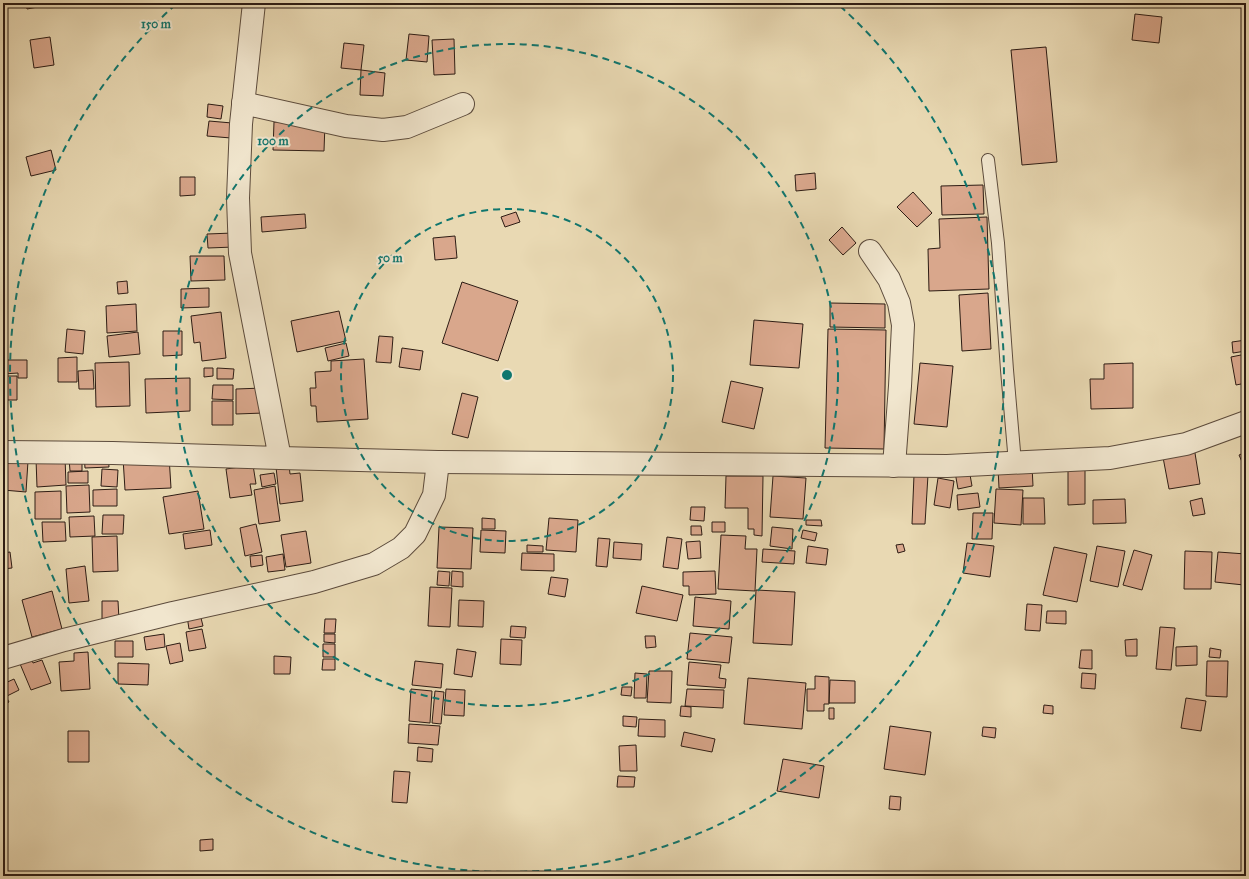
<svg xmlns="http://www.w3.org/2000/svg" width="1249" height="879" viewBox="0 0 1249 879" font-family="'IM FELL Great Primer',serif">
<style>
.building{fill:#d9a78c;stroke:#2d1c14}
.lines{fill:none;stroke-linecap:round;stroke-linejoin:round}
.service-casing{stroke:#5c4b3c;stroke-width:14}
.minor-casing{stroke:#5c4b3c;stroke-width:24}
.tertiary-casing{stroke:#5c4b3c;stroke-width:24}
.service{stroke:#f1e6ce;stroke-width:12}
.minor{stroke:#f1e6ce;stroke-width:22}
.tertiary{stroke:#f1e6ce;stroke-width:22}
.ring{fill:none;stroke:#0f766e;stroke-width:2;stroke-dasharray:7 5}
.centre{fill:#0f766e;stroke:#f1e6ce;stroke-width:2}
.ring-label{font-size:12px;text-anchor:middle;font-weight:bold;fill:#0f766e;stroke:#f1e6ce;stroke-width:4;stroke-linejoin:round;paint-order:stroke}
</style>
<rect width="100%" height="100%" fill="#e9d9b3"/>
<filter id="stains"><feTurbulence type="fractalNoise" baseFrequency=".005" numOctaves="4"/><feColorMatrix values="0 0 0 0 .2 0 0 0 0 .09 0 0 0 0 .02 0 0 0 .5 -.17"/></filter>
<radialGradient id="worn" r=".72"><stop offset=".6" stop-color="#630" stop-opacity="0"/><stop offset="1" stop-color="#630" stop-opacity=".3"/></radialGradient>
<path class="building" d="M 26,3 L 59,3 L 27,9 Z
M 1135,14 L 1162,17 L 1159,43 L 1132,40 Z
M 409,34 L 429,36 L 427,62 L 406,60 Z
M 50,37 L 54,65 L 34,68 L 30,40 Z
M 454,39 L 455,74 L 434,75 L 432,40 Z
M 344,43 L 364,45 L 361,70 L 341,68 Z
M 1046,47 L 1057,162 L 1022,165 L 1011,50 Z
M 361,70 L 385,73 L 383,96 L 360,95 Z
M 208,104 L 223,106 L 221,119 L 207,117 Z
M 209,121 L 232,123 L 231,138 L 207,136 Z
M 274,122 L 325,123 L 324,151 L 273,150 Z
M 51,150 L 56,170 L 31,176 L 26,157 Z
M 815,173 L 816,189 L 796,191 L 795,175 Z
M 180,177 L 195,177 L 195,195 L 180,196 Z
M 983,185 L 984,214 L 942,215 L 941,186 Z
M 913,192 L 932,213 L 917,227 L 897,207 Z
M 516,212 L 520,222 L 505,227 L 501,217 Z
M 305,214 L 306,228 L 262,232 L 261,217 Z
M 987,217 L 989,289 L 929,291 L 928,249 L 940,248 L 939,219 Z
M 842,227 L 856,243 L 843,255 L 829,240 Z
M 233,233 L 234,247 L 208,248 L 207,234 Z
M 455,236 L 457,258 L 435,260 L 433,238 Z
M 190,256 L 224,256 L 225,280 L 191,281 Z
M 127,281 L 128,293 L 118,294 L 117,282 Z
M 462,282 L 518,301 L 498,361 L 442,343 Z
M 209,288 L 209,307 L 181,308 L 181,289 Z
M 988,293 L 991,349 L 962,351 L 959,295 Z
M 830,303 L 885,304 L 885,328 L 830,327 Z
M 136,304 L 137,331 L 107,333 L 106,306 Z
M 339,311 L 346,341 L 297,352 L 291,321 Z
M 221,312 L 226,358 L 202,361 L 200,342 L 194,343 L 191,316 Z
M 754,320 L 803,324 L 799,368 L 750,365 Z
M 67,329 L 85,331 L 83,354 L 65,352 Z
M 828,329 L 886,330 L 884,449 L 825,448 Z
M 163,331 L 182,331 L 182,355 L 163,356 Z
M 138,332 L 140,354 L 109,357 L 107,336 Z
M 379,336 L 393,337 L 391,363 L 376,362 Z
M 1246,340 L 1246,351 L 1233,353 L 1232,342 Z
M 346,343 L 349,356 L 328,361 L 325,348 Z
M 402,348 L 423,351 L 420,370 L 399,367 Z
M 1246,354 L 1246,383 L 1236,385 L 1231,357 Z
M 77,357 L 77,382 L 58,382 L 58,358 Z
M 364,359 L 368,419 L 317,422 L 316,406 L 311,406 L 310,388 L 316,388 L 315,372 L 331,371 L 331,361 Z
M 3,360 L 27,360 L 27,378 L 18,378 L 18,373 L 3,374 Z
M 129,362 L 130,406 L 96,407 L 95,363 Z
M 920,363 L 953,366 L 947,427 L 914,424 Z
M 1133,363 L 1133,408 L 1091,409 L 1090,379 L 1104,379 L 1104,364 Z
M 204,368 L 213,368 L 213,376 L 204,377 Z
M 217,368 L 234,369 L 233,379 L 217,379 Z
M 93,370 L 94,389 L 79,389 L 78,371 Z
M 3,376 L 17,376 L 17,400 L 3,400 Z
M 190,378 L 190,411 L 146,413 L 145,379 Z
M 731,381 L 763,388 L 754,429 L 722,422 Z
M 213,385 L 233,385 L 233,400 L 212,399 Z
M 263,388 L 264,413 L 236,414 L 236,389 Z
M 462,393 L 478,397 L 468,438 L 452,434 Z
M 212,401 L 233,401 L 233,425 L 212,425 Z
M 1194,447 L 1200,484 L 1169,489 L 1162,452 Z
M 1246,452 L 1246,471 L 1239,455 Z
M 108,453 L 109,467 L 85,468 L 84,454 Z
M 169,456 L 171,488 L 125,490 L 123,458 Z
M 65,457 L 66,485 L 37,487 L 36,459 Z
M 69,458 L 82,458 L 82,471 L 70,471 Z
M 3,460 L 28,461 L 26,492 L 3,490 Z
M 253,465 L 256,484 L 250,484 L 252,495 L 230,498 L 226,469 Z
M 289,465 L 290,474 L 300,473 L 303,501 L 280,504 L 276,467 Z
M 1032,466 L 1033,486 L 999,488 L 998,468 Z
M 1085,466 L 1085,504 L 1068,505 L 1068,467 Z
M 102,469 L 118,470 L 117,487 L 101,486 Z
M 969,469 L 972,486 L 958,489 L 955,472 Z
M 88,471 L 88,483 L 68,483 L 68,472 Z
M 274,473 L 276,484 L 262,487 L 260,475 Z
M 914,475 L 928,475 L 925,524 L 912,524 Z
M 726,476 L 763,476 L 762,536 L 754,535 L 754,529 L 748,529 L 748,508 L 725,508 Z
M 773,476 L 806,478 L 803,519 L 770,517 Z
M 938,478 L 954,481 L 950,508 L 934,505 Z
M 89,485 L 90,512 L 67,513 L 66,486 Z
M 275,486 L 280,521 L 259,524 L 254,490 Z
M 117,489 L 117,506 L 93,506 L 93,490 Z
M 996,489 L 1023,490 L 1021,525 L 994,523 Z
M 61,491 L 61,519 L 35,519 L 35,492 Z
M 198,491 L 204,529 L 169,534 L 163,497 Z
M 978,493 L 980,507 L 958,510 L 957,495 Z
M 1023,498 L 1044,498 L 1045,524 L 1023,524 Z
M 1202,498 L 1205,514 L 1193,516 L 1190,501 Z
M 1125,499 L 1126,523 L 1093,524 L 1093,500 Z
M 691,507 L 705,507 L 704,521 L 690,520 Z
M 973,513 L 993,513 L 992,539 L 972,539 Z
M 103,515 L 124,515 L 123,534 L 102,534 Z
M 94,516 L 95,536 L 70,537 L 69,517 Z
M 482,518 L 495,519 L 495,529 L 482,529 Z
M 549,518 L 578,520 L 576,552 L 546,550 Z
M 806,520 L 821,520 L 822,526 L 806,525 Z
M 42,522 L 65,522 L 66,541 L 43,542 Z
M 712,522 L 725,522 L 725,532 L 712,532 Z
M 256,524 L 262,552 L 245,556 L 240,528 Z
M 691,526 L 701,526 L 702,535 L 691,535 Z
M 439,527 L 473,528 L 471,569 L 437,568 Z
M 772,527 L 793,529 L 792,549 L 770,546 Z
M 210,530 L 212,545 L 185,549 L 183,534 Z
M 481,530 L 506,531 L 505,553 L 480,552 Z
M 803,530 L 817,533 L 815,541 L 801,538 Z
M 306,531 L 311,563 L 286,567 L 281,535 Z
M 721,535 L 746,536 L 745,549 L 757,549 L 755,591 L 718,589 Z
M 117,536 L 118,571 L 93,572 L 92,537 Z
M 667,537 L 682,539 L 678,569 L 663,567 Z
M 598,538 L 610,539 L 607,567 L 596,566 Z
M 700,541 L 701,558 L 688,559 L 686,542 Z
M 614,542 L 642,544 L 641,560 L 613,558 Z
M 967,543 L 994,546 L 990,577 L 963,573 Z
M 903,544 L 905,551 L 898,553 L 896,545 Z
M 527,545 L 543,546 L 543,552 L 527,552 Z
M 808,546 L 828,549 L 826,565 L 806,563 Z
M 1097,546 L 1125,551 L 1118,587 L 1090,581 Z
M 1054,547 L 1087,554 L 1077,602 L 1043,595 Z
M 763,549 L 795,551 L 794,564 L 762,562 Z
M 1134,550 L 1152,555 L 1142,590 L 1123,585 Z
M 1185,551 L 1212,552 L 1211,589 L 1184,589 Z
M 10,552 L 12,568 L 3,569 L 3,553 Z
M 1218,552 L 1246,554 L 1244,585 L 1215,582 Z
M 522,553 L 554,554 L 554,571 L 521,570 Z
M 283,554 L 285,570 L 268,572 L 266,557 Z
M 262,555 L 263,565 L 251,567 L 250,556 Z
M 85,566 L 89,601 L 69,603 L 66,569 Z
M 438,571 L 450,572 L 449,586 L 437,585 Z
M 452,571 L 463,572 L 463,587 L 451,586 Z
M 715,571 L 716,594 L 689,595 L 689,586 L 683,586 L 683,572 Z
M 551,577 L 568,579 L 565,597 L 548,594 Z
M 642,586 L 683,595 L 677,621 L 636,613 Z
M 430,587 L 452,588 L 450,627 L 428,626 Z
M 756,590 L 795,592 L 792,645 L 753,643 Z
M 52,591 L 62,629 L 32,637 L 22,600 Z
M 695,597 L 731,601 L 729,629 L 693,626 Z
M 459,600 L 484,601 L 483,627 L 458,626 Z
M 102,601 L 118,601 L 119,620 L 102,620 Z
M 1027,604 L 1042,605 L 1040,631 L 1025,630 Z
M 1047,611 L 1066,611 L 1066,624 L 1046,623 Z
M 200,614 L 203,626 L 189,629 L 187,616 Z
M 325,619 L 336,619 L 335,633 L 324,633 Z
M 511,626 L 526,627 L 525,638 L 510,637 Z
M 1160,627 L 1175,628 L 1171,670 L 1156,669 Z
M 202,629 L 206,648 L 189,651 L 186,632 Z
M 690,633 L 732,637 L 729,663 L 687,659 Z
M 164,634 L 165,647 L 146,650 L 144,637 Z
M 324,634 L 335,634 L 335,643 L 324,642 Z
M 645,636 L 655,636 L 656,647 L 646,648 Z
M 501,639 L 522,640 L 521,665 L 500,664 Z
M 1137,639 L 1137,656 L 1126,656 L 1125,640 Z
M 115,641 L 133,641 L 133,657 L 115,657 Z
M 180,643 L 183,661 L 170,664 L 166,646 Z
M 323,644 L 335,644 L 335,657 L 323,657 Z
M 1197,646 L 1197,665 L 1176,666 L 1176,647 Z
M 1210,648 L 1221,650 L 1220,658 L 1209,657 Z
M 457,649 L 476,652 L 472,677 L 454,674 Z
M 1081,650 L 1092,650 L 1092,669 L 1079,668 Z
M 88,652 L 90,689 L 61,691 L 59,662 L 74,661 L 74,653 Z
M 30,654 L 33,663 L 42,660 L 51,683 L 31,690 L 18,659 Z
M 274,656 L 291,657 L 290,674 L 274,674 Z
M 323,659 L 335,659 L 335,670 L 322,670 Z
M 415,661 L 443,664 L 441,688 L 412,685 Z
M 1207,661 L 1228,661 L 1227,697 L 1206,696 Z
M 689,662 L 721,665 L 719,678 L 726,679 L 725,688 L 687,685 Z
M 118,663 L 149,664 L 148,685 L 118,684 Z
M 649,671 L 672,671 L 671,703 L 647,702 Z
M 635,673 L 647,674 L 646,698 L 634,698 Z
M 1082,673 L 1096,674 L 1095,689 L 1081,688 Z
M 815,676 L 829,677 L 829,704 L 824,704 L 824,711 L 807,711 L 807,689 L 815,689 Z
M 748,678 L 806,683 L 802,729 L 744,724 Z
M 14,679 L 19,690 L 7,696 L 3,687 L 3,684 Z
M 830,680 L 855,681 L 855,703 L 829,703 Z
M 622,687 L 632,687 L 631,696 L 621,695 Z
M 411,689 L 432,691 L 430,723 L 409,721 Z
M 446,689 L 465,690 L 464,716 L 444,715 Z
M 687,689 L 724,690 L 723,708 L 685,706 Z
M 3,691 L 9,702 L 3,705 Z
M 435,691 L 444,692 L 441,724 L 432,723 Z
M 1186,698 L 1206,701 L 1201,731 L 1181,728 Z
M 1044,705 L 1053,706 L 1053,714 L 1043,713 Z
M 681,706 L 691,707 L 691,717 L 680,716 Z
M 829,708 L 834,708 L 834,719 L 829,719 Z
M 623,716 L 637,717 L 636,727 L 623,726 Z
M 639,719 L 665,720 L 665,737 L 638,736 Z
M 409,724 L 440,726 L 438,745 L 408,743 Z
M 890,726 L 931,732 L 925,775 L 884,769 Z
M 983,727 L 996,728 L 995,738 L 982,736 Z
M 68,731 L 89,731 L 89,762 L 68,762 Z
M 684,732 L 715,739 L 712,752 L 681,746 Z
M 636,745 L 637,771 L 620,771 L 619,746 Z
M 418,747 L 433,749 L 432,762 L 417,761 Z
M 783,759 L 824,766 L 819,798 L 777,791 Z
M 394,771 L 410,772 L 407,803 L 392,802 Z
M 618,776 L 635,777 L 634,787 L 617,787 Z
M 890,796 L 901,797 L 900,810 L 889,809 Z
M 213,839 L 213,850 L 200,851 L 200,840 Z"/>
<g class="lines">
<g class="service-casing">
<path id="service" d="M 988,160 L 998,243 L 1007,370 L 1015,463"/>
</g>
<g class="minor-casing">
<path id="minor" d="M 243,103 L 346,126 L 383,130 L 407,127 L 463,104
M 870,251 L 889,279 L 899,303 L 903,325 L 900,386 L 894,466
M 3,658 L 64,640 L 173,613 L 314,582 L 374,564 L 401,548 L 415,534 L 434,495 L 438,462"/>
</g>
<g class="tertiary-casing">
<path id="tertiary" d="M 254,3 L 241,124 L 238,198 L 240,253 L 280,458
M 3,452 L 113,453 L 280,458 L 438,462 L 947,466 L 1110,458 L 1186,444 L 1246,422"/>
</g>
<use href="#service" class="service"/>
<use href="#minor" class="minor"/>
<use href="#tertiary" class="tertiary"/>
</g>
<g class="ring">
<circle cx="507" cy="375" r="166"/>
<circle cx="507" cy="375" r="331"/>
<path d="M840 6A497 497 0 1 1 174 6"/>
</g>
<circle cx="507" cy="375" r="6" class="centre"/>
<g class="ring-label">
<text x="156" y="28">150 m</text>
<text x="273" y="145">100 m</text>
<text x="390" y="262">50 m</text>
</g>
<rect width="1249" height="879" fill="none" stroke="#e9d9b3" stroke-width="16"/>
<rect x="4" y="4" width="1241" height="871" fill="none" stroke="#2d1c14" stroke-width="2"/>
<rect x="8" y="8" width="1233" height="863" fill="none" stroke="#2d1c14"/>
<rect width="100%" height="100%" filter="url(#stains)"/>
<rect width="100%" height="100%" fill="url(#worn)"/>
</svg>
